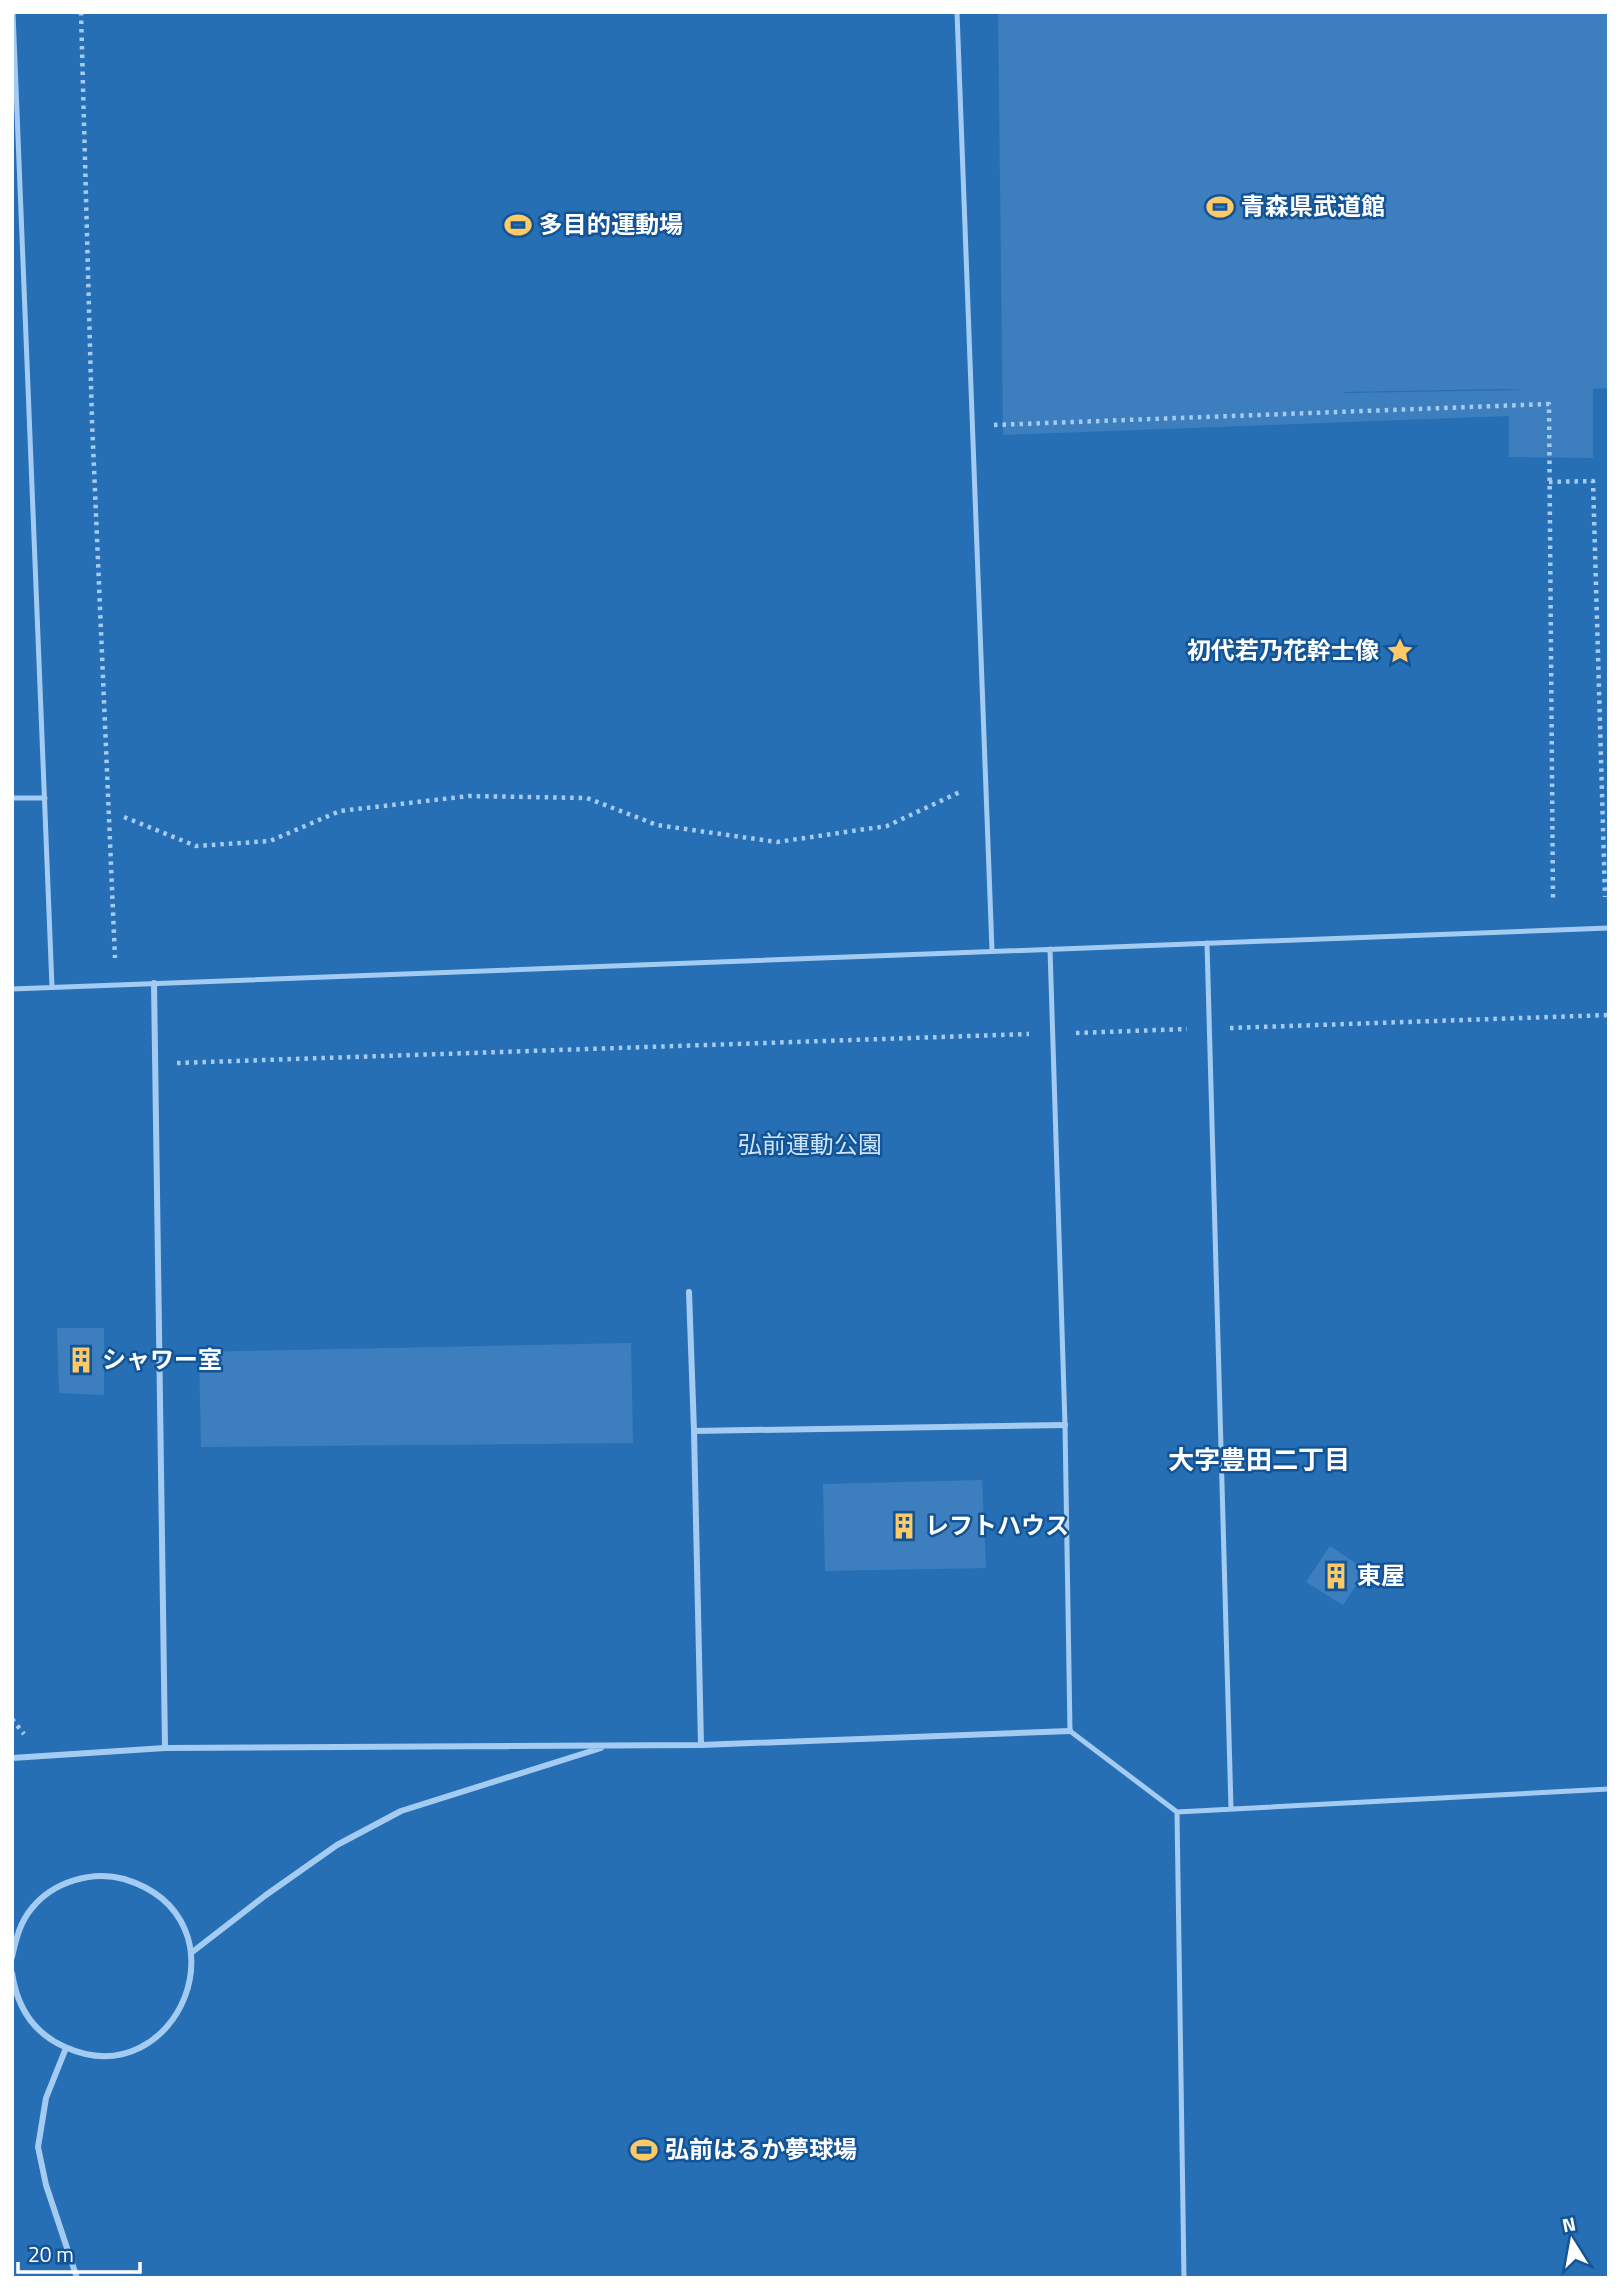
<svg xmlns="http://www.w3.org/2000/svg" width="1621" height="2290" viewBox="0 0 1621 2290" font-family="'Titillium Web','Noto Sans JP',sans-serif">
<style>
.green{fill:#266fb5}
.building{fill:#3d7ebe;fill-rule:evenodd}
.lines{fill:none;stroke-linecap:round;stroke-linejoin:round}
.path{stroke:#a4ccf2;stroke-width:4.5;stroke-dasharray:3.5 5;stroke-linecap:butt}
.service{stroke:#a4ccf2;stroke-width:5}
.pedestrian{stroke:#a4ccf2;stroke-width:6}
.labels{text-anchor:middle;stroke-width:5;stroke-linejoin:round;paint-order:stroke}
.poi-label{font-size:24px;font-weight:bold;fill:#fff;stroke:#135496;text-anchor:start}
.park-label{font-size:24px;fill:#cce5fd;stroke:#135496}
.neighbourhood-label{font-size:26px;font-weight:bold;fill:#fff;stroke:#135496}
</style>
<rect width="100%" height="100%" fill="#135496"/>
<path class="green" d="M 12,12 L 1609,12 L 1609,2278 L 12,2278 Z"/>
<path class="building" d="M 998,12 L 1609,12 L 1609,388 L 1593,389 L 1593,458 L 1509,457 L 1509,416 L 1003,435 ZM 1501,389 L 1527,390 L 1345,393 L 1345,392 Z
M 57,1328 L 104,1328 L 104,1395 L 59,1393 Z
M 631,1343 L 633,1443 L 201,1447 L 199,1352 Z
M 982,1480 L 986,1568 L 825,1571 L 823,1484 Z
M 1330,1546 L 1366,1570 L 1343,1605 L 1306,1582 Z"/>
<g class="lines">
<path class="path" d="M 81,12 L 92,421 L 115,958
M 994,425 L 1549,404 L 1553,899
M 1549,482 L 1593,481 L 1605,897
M 124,817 L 196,846 L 270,841 L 340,811 L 469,796 L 587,798 L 657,825 L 777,842 L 887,826 L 962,791
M 1230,1028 L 1609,1015
M 1076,1033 L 1187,1029
M 177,1063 L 1029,1034
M 12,1719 L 24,1734"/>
<path class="service" d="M 13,12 L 52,987
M 957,12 L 992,951
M 12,798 L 45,798
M 1207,943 L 1231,1809
M 1050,949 L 1065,1425 L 1070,1731 L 1177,1812
M 12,989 L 1609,928
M 1184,2278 L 1177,1812 L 1609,1789"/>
<path class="pedestrian" d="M 154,983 L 165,1748 L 701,1745 L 1070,1731
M 689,1292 L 694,1431 L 1065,1425
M 694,1431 L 701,1745
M 12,1758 L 165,1748
M 191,1953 L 266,1895 L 337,1845 L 401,1811 L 601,1748
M 12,1957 C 16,1939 20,1922 32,1908 C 53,1882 92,1870 124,1879 C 252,1918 178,2098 65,2047 C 33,2033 17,2007 12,1973
M 66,2048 L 46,2098 L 38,2147 L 46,2185 L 77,2278"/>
</g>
<defs>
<g id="stadium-bare" transform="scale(2.1)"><path d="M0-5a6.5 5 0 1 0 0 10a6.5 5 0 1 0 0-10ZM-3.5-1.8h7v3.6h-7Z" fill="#ffc966" stroke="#135496" stroke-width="2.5" paint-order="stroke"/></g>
<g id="sight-bare" transform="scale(2.1)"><path d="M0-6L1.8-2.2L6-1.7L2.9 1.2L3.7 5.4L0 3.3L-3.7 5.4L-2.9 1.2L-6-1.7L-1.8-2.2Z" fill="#ffc966" stroke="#135496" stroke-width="2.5" paint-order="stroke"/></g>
<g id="building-bare" transform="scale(2.1)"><path d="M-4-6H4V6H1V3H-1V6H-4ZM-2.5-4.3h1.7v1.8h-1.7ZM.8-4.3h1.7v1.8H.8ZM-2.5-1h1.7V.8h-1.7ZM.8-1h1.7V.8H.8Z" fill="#ffc966" stroke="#135496" stroke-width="2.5" paint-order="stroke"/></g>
</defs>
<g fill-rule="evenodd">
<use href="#stadium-bare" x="1220" y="207"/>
<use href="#stadium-bare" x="518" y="225"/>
<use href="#sight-bare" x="1400" y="651"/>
<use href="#building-bare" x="81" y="1360"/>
<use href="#building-bare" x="904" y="1526"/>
<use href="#building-bare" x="1336" y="1576"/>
<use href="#stadium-bare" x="644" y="2150"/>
</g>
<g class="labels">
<g class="poi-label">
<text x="1241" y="215">青森県武道館</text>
<text x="539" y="233">多目的運動場</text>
<text x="1379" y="659" text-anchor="end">初代若乃花幹士像</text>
<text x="102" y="1368">シャワー室</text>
<text x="925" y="1534">レフトハウス</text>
<text x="1357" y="1584">東屋</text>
<text x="665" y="2158">弘前はるか夢球場</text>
</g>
<g class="park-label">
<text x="810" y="1153">弘前運動公園</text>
</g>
<g class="neighbourhood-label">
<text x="1259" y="1469">大字豊田二丁目</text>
</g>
</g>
<rect width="1621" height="2290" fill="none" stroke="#ffffff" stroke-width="28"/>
<g transform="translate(1572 2241) rotate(349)" stroke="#135496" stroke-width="5" paint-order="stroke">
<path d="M0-5L12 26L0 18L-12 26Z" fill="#ffffff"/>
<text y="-10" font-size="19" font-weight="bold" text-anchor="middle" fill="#ffffff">N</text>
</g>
<path d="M18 2262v10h122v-10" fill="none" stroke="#ffffff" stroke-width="3.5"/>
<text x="28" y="2262" font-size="21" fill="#ffffff" stroke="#135496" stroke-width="5" paint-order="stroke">20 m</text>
</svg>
